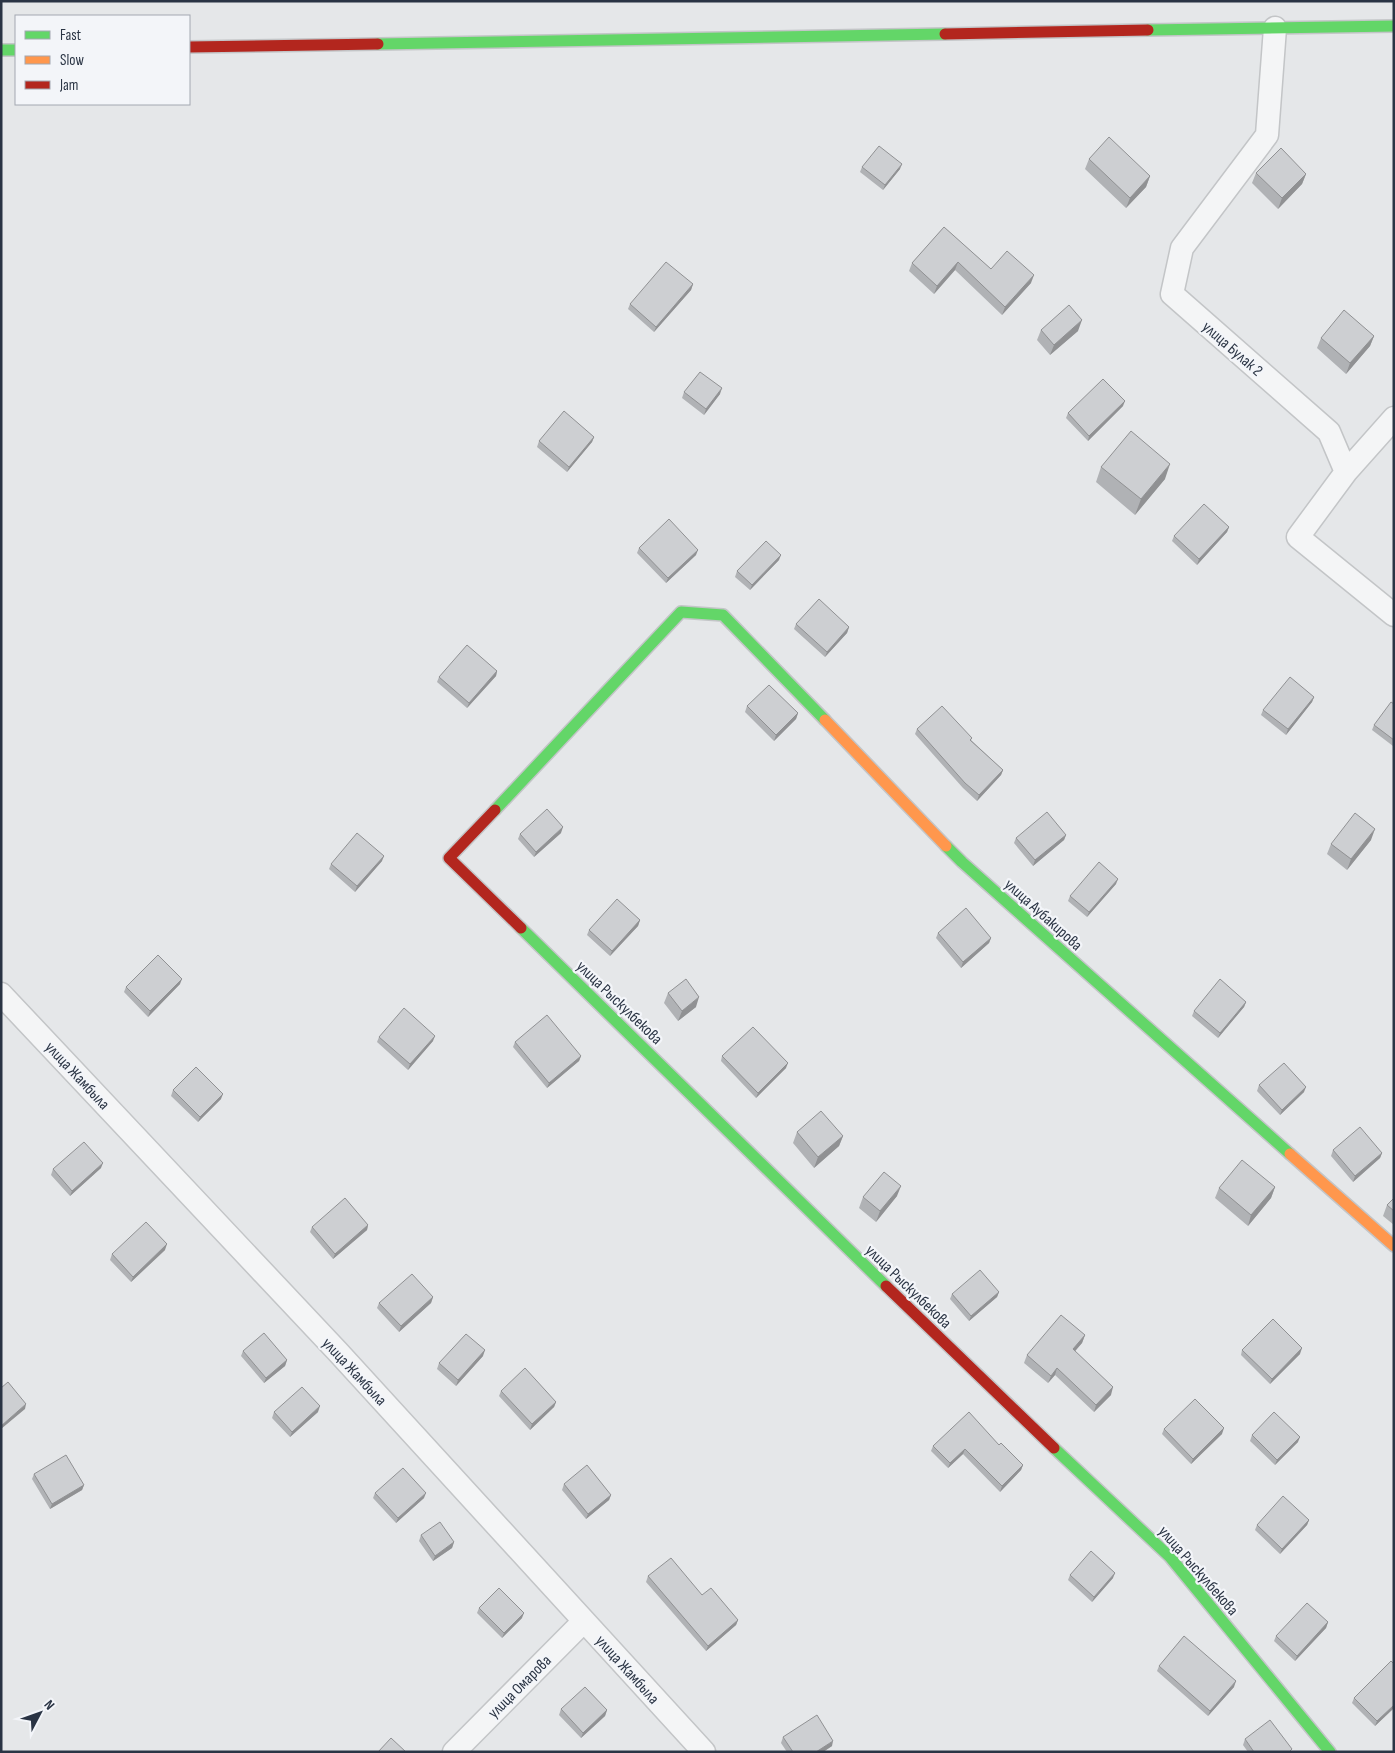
<svg xmlns="http://www.w3.org/2000/svg" width="1395" height="1753" viewBox="0 0 1395 1753" font-family="'Sofia Sans Condensed',sans-serif">
<style>
.lines{fill:none;stroke-linecap:round;stroke-linejoin:round}
.street-casing{stroke:#c3c5c7;stroke-width:25}
.fast-casing{stroke:#c3c5c7;stroke-width:14}
.slow-casing{stroke:#c3c5c7;stroke-width:14}
.jam-casing{stroke:#c3c5c7;stroke-width:14}
.street{stroke:#f4f5f6;stroke-width:22}
.fast{stroke:#63d668;stroke-width:11}
.slow{stroke:#ff974d;stroke-width:11}
.jam{stroke:#b3261e;stroke-width:11}
.wall{fill:#b0b2b5}
.shaded-wall{fill:#909193}
.building{fill:#cdcfd2;stroke:#909193}
.labels{text-anchor:middle;stroke-width:4.5;stroke-linejoin:round;paint-order:stroke}
.street-label{font-size:16px;fill:#2a3444;stroke:#f3f5f9}
</style>
<rect width="100%" height="100%" fill="#e5e7e9"/>
<g class="lines">
<g class="street-casing">
<path id="street" d="M 1275,28 L 1267,135 L 1182,248 L 1172,294 L 1329,432 L 1346,472 L 1298,537 L 1394,615
M 1346,472 L 1394,418
M 1,994 L 338,1352 L 704,1752
M 454,1752 L 584,1621"/>
</g>
<g class="fast-casing">
<path id="fast" d="M 1148,30 L 1394,26
M 378,44 L 945,34
M 1,50 L 16,50
M 495,810 L 681,612 L 723,615 L 825,720
M 946,846 L 962,862 L 1290,1154
M 521,928 L 886,1286
M 1054,1448 L 1170,1557 L 1330,1752"/>
</g>
<g class="slow-casing">
<path id="slow" d="M 825,720 L 946,846
M 1290,1154 L 1394,1246"/>
</g>
<g class="jam-casing">
<path id="jam" d="M 945,34 L 1148,30
M 189,47 L 378,44
M 495,810 L 449,858 L 521,928
M 886,1286 L 1054,1448"/>
</g>
<use href="#street" class="street"/>
<use href="#fast" class="fast"/>
<use href="#slow" class="slow"/>
<use href="#jam" class="jam"/>
</g>
<path class="wall" d="M 1089,159 L 1150,176 L 1146,187 L 1126,208 L 1085,169 Z
M 862,167 L 900,169 L 883,190 L 860,172 Z
M 1256,173 L 1306,174 L 1302,184 L 1278,209 L 1252,183 Z
M 944,227 L 991,269 L 1031,283 L 1002,315 L 955,270 L 934,294 L 909,271 L 912,263 Z
M 693,284 L 691,290 L 654,332 L 628,309 L 630,304 Z
M 1041,330 L 1078,331 L 1050,355 L 1037,340 Z
M 1374,336 L 1370,346 L 1346,374 L 1317,348 L 1321,338 Z
M 684,392 L 720,394 L 704,415 L 682,398 Z
M 1123,406 L 1088,441 L 1066,418 L 1068,413 Z
M 594,437 L 592,442 L 567,472 L 537,447 L 539,441 Z
M 1101,467 L 1165,479 L 1135,515 L 1096,482 Z
M 1229,527 L 1227,532 L 1197,565 L 1172,541 L 1174,536 Z
M 639,548 L 696,555 L 666,583 L 637,553 Z
M 779,560 L 750,590 L 735,577 L 737,571 Z
M 796,624 L 849,627 L 847,633 L 825,657 L 794,629 Z
M 497,671 L 496,676 L 467,708 L 437,682 L 439,677 Z
M 1314,697 L 1312,702 L 1286,735 L 1261,715 L 1263,710 Z
M 1394,704 L 1394,745 L 1393,746 L 1372,730 L 1374,725 Z
M 747,706 L 798,713 L 796,719 L 774,741 L 745,712 Z
M 917,729 L 972,738 L 971,740 L 1003,770 L 1001,775 L 977,801 L 963,788 L 915,734 Z
M 561,833 L 534,857 L 518,839 L 520,834 Z
M 1066,835 L 1064,840 L 1033,866 L 1014,843 L 1016,838 Z
M 1371,840 L 1347,870 L 1327,854 L 1331,844 Z
M 382,861 L 355,892 L 329,869 L 331,864 Z
M 1116,884 L 1087,917 L 1068,901 L 1070,896 Z
M 640,920 L 638,926 L 610,956 L 587,935 L 589,930 Z
M 938,933 L 991,938 L 989,943 L 961,968 L 936,938 Z
M 180,984 L 148,1017 L 124,992 L 126,987 Z
M 668,993 L 696,1007 L 678,1021 L 664,1003 Z
M 1246,1002 L 1244,1007 L 1218,1038 L 1192,1016 L 1194,1011 Z
M 379,1037 L 433,1041 L 408,1070 L 377,1042 Z
M 515,1042 L 581,1056 L 579,1061 L 547,1088 L 513,1047 Z
M 722,1056 L 786,1068 L 756,1098 L 721,1061 Z
M 1259,1085 L 1304,1092 L 1280,1115 L 1257,1091 Z
M 173,1090 L 221,1099 L 198,1122 L 171,1096 Z
M 797,1132 L 843,1136 L 839,1146 L 814,1168 L 793,1143 Z
M 1333,1150 L 1382,1153 L 1380,1158 L 1353,1182 L 1331,1156 Z
M 101,1168 L 70,1196 L 51,1175 L 53,1169 Z
M 1275,1187 L 1271,1198 L 1248,1226 L 1215,1198 L 1219,1188 Z
M 897,1196 L 876,1222 L 859,1208 L 863,1197 Z
M 1394,1198 L 1394,1225 L 1383,1216 L 1387,1205 Z
M 368,1225 L 367,1230 L 333,1259 L 310,1232 L 312,1227 Z
M 165,1250 L 131,1282 L 110,1260 L 112,1254 Z
M 999,1292 L 997,1297 L 969,1321 L 950,1299 L 952,1294 Z
M 433,1297 L 431,1303 L 399,1332 L 377,1308 L 379,1303 Z
M 1085,1335 L 1082,1343 L 1075,1351 L 1111,1395 L 1094,1412 L 1055,1375 L 1048,1383 L 1024,1363 L 1027,1355 Z
M 1242,1350 L 1300,1354 L 1270,1384 L 1241,1355 Z
M 243,1351 L 287,1360 L 285,1366 L 264,1383 L 241,1356 Z
M 483,1356 L 456,1386 L 437,1369 L 439,1363 Z
M 501,1391 L 556,1402 L 554,1407 L 530,1430 L 499,1396 Z
M 274,1412 L 318,1412 L 290,1437 L 272,1418 Z
M 1164,1429 L 1222,1434 L 1191,1464 L 1162,1434 Z
M 1252,1435 L 1298,1442 L 1275,1465 L 1250,1441 Z
M 999,1445 L 1023,1465 L 1021,1470 L 1000,1492 L 963,1454 L 948,1468 L 931,1451 L 933,1446 Z
M 34,1474 L 84,1485 L 82,1490 L 50,1509 L 32,1479 Z
M 564,1484 L 611,1495 L 609,1500 L 586,1519 L 562,1490 Z
M 375,1493 L 424,1498 L 396,1523 L 373,1498 Z
M 1309,1520 L 1307,1525 L 1280,1554 L 1255,1530 L 1257,1525 Z
M 421,1535 L 454,1542 L 452,1548 L 433,1561 L 419,1541 Z
M 1070,1575 L 1113,1578 L 1092,1602 L 1068,1580 Z
M 648,1576 L 702,1595 L 738,1620 L 736,1625 L 706,1651 L 646,1582 Z
M 479,1608 L 522,1618 L 502,1638 L 477,1613 Z
M 1328,1622 L 1326,1628 L 1295,1661 L 1274,1641 L 1276,1636 Z
M 1394,1664 L 1394,1708 L 1375,1726 L 1352,1703 L 1354,1698 Z
M 1159,1666 L 1234,1687 L 1208,1716 L 1157,1671 Z
M 561,1709 L 607,1710 L 605,1716 L 581,1738 L 559,1715 Z
M 783,1737 L 832,1746 L 823,1752 L 787,1752 L 781,1743 Z
M 1245,1739 L 1291,1752 L 1248,1752 L 1243,1745 Z"/>
<path class="shaded-wall" d="M 902,164 L 900,169 L 883,190 L 885,185 Z
M 1306,174 L 1302,184 L 1278,209 L 1282,198 Z
M 1150,176 L 1146,187 L 1126,208 L 1130,198 Z
M 958,262 L 955,270 L 934,294 L 937,286 Z
M 1034,275 L 1031,283 L 1002,315 L 1005,307 Z
M 693,284 L 691,290 L 654,332 L 656,327 Z
M 1082,320 L 1078,331 L 1050,355 L 1054,345 Z
M 1374,336 L 1370,346 L 1346,374 L 1350,363 Z
M 722,388 L 720,394 L 704,415 L 706,409 Z
M 1125,401 L 1123,406 L 1088,441 L 1089,436 Z
M 594,437 L 592,442 L 567,472 L 569,467 Z
M 1170,464 L 1165,479 L 1135,515 L 1141,499 Z
M 1229,527 L 1227,532 L 1197,565 L 1199,559 Z
M 698,550 L 696,555 L 666,583 L 668,578 Z
M 781,555 L 779,560 L 750,590 L 752,585 Z
M 849,627 L 847,633 L 825,657 L 827,652 Z
M 497,671 L 496,676 L 467,708 L 469,703 Z
M 1314,697 L 1312,702 L 1286,735 L 1288,729 Z
M 798,713 L 796,719 L 774,741 L 776,735 Z
M 1003,770 L 1001,775 L 977,801 L 979,795 Z
M 563,827 L 561,833 L 534,857 L 536,852 Z
M 1375,829 L 1371,840 L 1347,870 L 1351,859 Z
M 1066,835 L 1064,840 L 1033,866 L 1035,860 Z
M 384,856 L 382,861 L 355,892 L 357,886 Z
M 1118,879 L 1116,884 L 1087,917 L 1089,912 Z
M 640,920 L 638,926 L 610,956 L 612,951 Z
M 991,938 L 989,943 L 961,968 L 963,962 Z
M 182,979 L 180,984 L 148,1017 L 150,1011 Z
M 699,997 L 696,1007 L 678,1021 L 682,1011 Z
M 1246,1002 L 1244,1007 L 1218,1038 L 1220,1033 Z
M 435,1036 L 433,1041 L 408,1070 L 410,1064 Z
M 581,1056 L 579,1061 L 547,1088 L 549,1083 Z
M 788,1063 L 786,1068 L 756,1098 L 758,1093 Z
M 1306,1087 L 1304,1092 L 1280,1115 L 1282,1110 Z
M 223,1094 L 221,1099 L 198,1122 L 200,1117 Z
M 843,1136 L 839,1146 L 814,1168 L 818,1157 Z
M 1382,1153 L 1380,1158 L 1353,1182 L 1355,1176 Z
M 103,1163 L 101,1168 L 70,1196 L 72,1191 Z
M 901,1186 L 897,1196 L 876,1222 L 880,1211 Z
M 1275,1187 L 1271,1198 L 1248,1226 L 1251,1215 Z
M 368,1225 L 367,1230 L 333,1259 L 335,1254 Z
M 167,1244 L 165,1250 L 131,1282 L 133,1277 Z
M 999,1292 L 997,1297 L 969,1321 L 971,1316 Z
M 433,1297 L 431,1303 L 399,1332 L 401,1326 Z
M 1085,1335 L 1082,1343 L 1070,1357 L 1073,1349 Z
M 1302,1348 L 1300,1354 L 1270,1384 L 1272,1379 Z
M 485,1350 L 483,1356 L 456,1386 L 458,1380 Z
M 287,1360 L 285,1366 L 264,1383 L 266,1378 Z
M 1057,1368 L 1055,1375 L 1048,1383 L 1051,1376 Z
M 1113,1387 L 1111,1395 L 1094,1412 L 1096,1405 Z
M 556,1402 L 554,1407 L 530,1430 L 532,1424 Z
M 26,1404 L 25,1409 L 1,1429 L 1,1426 Z
M 320,1406 L 318,1412 L 290,1437 L 292,1432 Z
M 1224,1428 L 1222,1434 L 1191,1464 L 1193,1459 Z
M 1300,1437 L 1298,1442 L 1275,1465 L 1277,1460 Z
M 965,1449 L 963,1454 L 948,1468 L 950,1463 Z
M 1023,1465 L 1021,1470 L 1000,1492 L 1002,1486 Z
M 84,1485 L 82,1490 L 50,1509 L 52,1504 Z
M 426,1493 L 424,1498 L 396,1523 L 398,1518 Z
M 611,1495 L 609,1500 L 586,1519 L 588,1514 Z
M 1309,1520 L 1307,1525 L 1280,1554 L 1282,1549 Z
M 454,1542 L 452,1548 L 433,1561 L 435,1556 Z
M 1115,1573 L 1113,1578 L 1092,1602 L 1094,1597 Z
M 524,1613 L 522,1618 L 502,1638 L 504,1633 Z
M 738,1620 L 736,1625 L 706,1651 L 708,1646 Z
M 1328,1622 L 1326,1628 L 1295,1661 L 1297,1656 Z
M 1236,1681 L 1234,1687 L 1208,1716 L 1210,1711 Z
M 1394,1705 L 1394,1708 L 1375,1726 L 1377,1721 Z
M 607,1710 L 605,1716 L 581,1738 L 583,1733 Z
M 833,1741 L 832,1746 L 823,1752 L 816,1752 Z"/>
<path class="building" d="M 1109,137 L 1150,176 L 1130,198 L 1089,159 Z
M 879,146 L 902,164 L 885,185 L 862,167 Z
M 1281,148 L 1306,174 L 1282,198 L 1256,173 Z
M 944,227 L 991,269 L 1007,251 L 1034,275 L 1005,307 L 958,262 L 937,286 L 912,263 Z
M 666,262 L 693,284 L 656,327 L 630,304 Z
M 1069,305 L 1082,320 L 1054,345 L 1041,330 Z
M 1344,310 L 1374,336 L 1350,363 L 1321,338 Z
M 700,372 L 722,388 L 706,409 L 684,392 Z
M 1103,379 L 1125,401 L 1089,436 L 1068,413 Z
M 564,411 L 594,437 L 569,467 L 539,441 Z
M 1131,431 L 1170,464 L 1141,499 L 1101,467 Z
M 1204,504 L 1229,527 L 1199,559 L 1174,536 Z
M 669,519 L 698,550 L 668,578 L 639,548 Z
M 766,541 L 781,555 L 752,585 L 737,571 Z
M 819,599 L 849,627 L 827,652 L 796,624 Z
M 467,645 L 497,671 L 469,703 L 439,677 Z
M 1290,677 L 1314,697 L 1288,729 L 1263,710 Z
M 769,685 L 798,713 L 776,735 L 747,706 Z
M 1391,702 L 1394,704 L 1394,740 L 1374,725 Z
M 942,706 L 972,738 L 970,740 L 1003,770 L 979,795 L 965,783 L 917,729 Z
M 547,809 L 563,827 L 536,852 L 520,834 Z
M 1047,812 L 1066,835 L 1035,860 L 1016,838 Z
M 1355,813 L 1375,829 L 1351,859 L 1331,844 Z
M 357,833 L 384,856 L 357,886 L 331,864 Z
M 1099,862 L 1118,879 L 1089,912 L 1070,896 Z
M 617,899 L 640,920 L 612,951 L 589,930 Z
M 966,908 L 991,938 L 963,962 L 938,933 Z
M 158,955 L 182,979 L 150,1011 L 126,987 Z
M 686,979 L 699,997 L 682,1011 L 668,993 Z
M 1220,979 L 1246,1002 L 1220,1033 L 1194,1011 Z
M 404,1008 L 435,1036 L 410,1064 L 379,1037 Z
M 547,1015 L 581,1056 L 549,1083 L 515,1042 Z
M 753,1027 L 788,1063 L 758,1093 L 722,1056 Z
M 1284,1063 L 1306,1087 L 1282,1110 L 1259,1085 Z
M 196,1067 L 223,1094 L 200,1117 L 173,1090 Z
M 821,1111 L 843,1136 L 818,1157 L 797,1132 Z
M 1360,1127 L 1382,1153 L 1355,1176 L 1333,1150 Z
M 84,1142 L 103,1163 L 72,1191 L 53,1169 Z
M 1242,1160 L 1275,1187 L 1251,1215 L 1219,1188 Z
M 884,1172 L 901,1186 L 880,1211 L 863,1197 Z
M 345,1198 L 368,1225 L 335,1254 L 312,1227 Z
M 1394,1198 L 1394,1211 L 1387,1205 Z
M 146,1222 L 167,1244 L 133,1277 L 112,1254 Z
M 980,1270 L 999,1292 L 971,1316 L 952,1294 Z
M 412,1274 L 433,1297 L 401,1326 L 379,1303 Z
M 1061,1315 L 1085,1335 L 1073,1349 L 1113,1387 L 1096,1405 L 1057,1368 L 1051,1376 L 1027,1355 Z
M 1273,1319 L 1302,1348 L 1272,1379 L 1242,1350 Z
M 264,1333 L 287,1360 L 266,1378 L 243,1351 Z
M 466,1334 L 485,1350 L 458,1380 L 439,1363 Z
M 525,1368 L 556,1402 L 532,1424 L 501,1391 Z
M 8,1382 L 26,1404 L 1,1426 L 1,1388 Z
M 302,1387 L 320,1406 L 292,1432 L 274,1412 Z
M 1195,1399 L 1224,1428 L 1193,1459 L 1164,1429 Z
M 969,1412 L 999,1445 L 1001,1443 L 1023,1465 L 1002,1486 L 965,1449 L 950,1463 L 933,1446 Z
M 1274,1412 L 1300,1437 L 1277,1460 L 1252,1435 Z
M 66,1455 L 84,1485 L 52,1504 L 34,1474 Z
M 587,1465 L 611,1495 L 588,1514 L 564,1484 Z
M 403,1468 L 426,1493 L 398,1518 L 375,1493 Z
M 1283,1496 L 1309,1520 L 1282,1549 L 1257,1525 Z
M 440,1522 L 454,1542 L 435,1556 L 421,1535 Z
M 1091,1551 L 1115,1573 L 1094,1597 L 1070,1575 Z
M 671,1558 L 702,1595 L 711,1588 L 738,1620 L 708,1646 L 648,1576 Z
M 499,1588 L 524,1613 L 504,1633 L 479,1608 Z
M 1307,1603 L 1328,1622 L 1297,1656 L 1276,1636 Z
M 1184,1636 L 1236,1681 L 1210,1711 L 1159,1666 Z
M 1391,1661 L 1394,1664 L 1394,1705 L 1377,1721 L 1354,1698 Z
M 585,1687 L 607,1710 L 583,1733 L 561,1709 Z
M 817,1715 L 833,1741 L 816,1752 L 793,1752 L 783,1737 Z
M 1270,1720 L 1292,1749 L 1289,1752 L 1254,1752 L 1245,1739 Z
M 391,1738 L 406,1752 L 378,1752 Z"/>
<g class="labels">
<g class="street-label">
<text transform="translate(1233 348) rotate(41)" y="6">улица Булак 2</text>
<text transform="translate(1044 914) rotate(42)" y="6">улица Аубакирова</text>
<text transform="translate(620 1002) rotate(44)" y="6">улица Рыскулбекова</text>
<text transform="translate(78 1075) rotate(47)" y="6">улица Жамбыла</text>
<text transform="translate(909 1286) rotate(44)" y="6">улица Рыскулбекова</text>
<text transform="translate(355 1371) rotate(47)" y="6">улица Жамбыла</text>
<text transform="translate(1199 1570) rotate(49)" y="6">улица Рыскулбекова</text>
<text transform="translate(628 1669) rotate(48)" y="6">улица Жамбыла</text>
<text transform="translate(519 1686) rotate(-45)" y="6">улица Омарова</text>
</g>
</g>
<rect width="1395" height="1753" fill="none" stroke="#2a3444" stroke-width="5"/>
<rect x="15" y="15" width="175" height="90" fill="#f3f5f9" stroke="#a3a8b1"/>
<rect x="25" y="31" width="25" height="8" fill="#63d668" stroke="#a3a8b1"/>
<text x="60" y="40" font-size="15" fill="#2a3444">Fast</text>
<rect x="25" y="56" width="25" height="8" fill="#ff974d" stroke="#a3a8b1"/>
<text x="60" y="65" font-size="15" fill="#2a3444">Slow</text>
<rect x="25" y="81" width="25" height="8" fill="#b3261e" stroke="#a3a8b1"/>
<text x="60" y="90" font-size="15" fill="#2a3444">Jam</text>
<g transform="translate(40 1713) rotate(49)" stroke="#f3f5f9" stroke-width="4" paint-order="stroke">
<path d="M0-4L9 19L0 12L-9 19Z" fill="#2a3444"/>
<text y="-8" font-size="14" font-weight="bold" text-anchor="middle" fill="#2a3444">N</text>
</g>
</svg>
